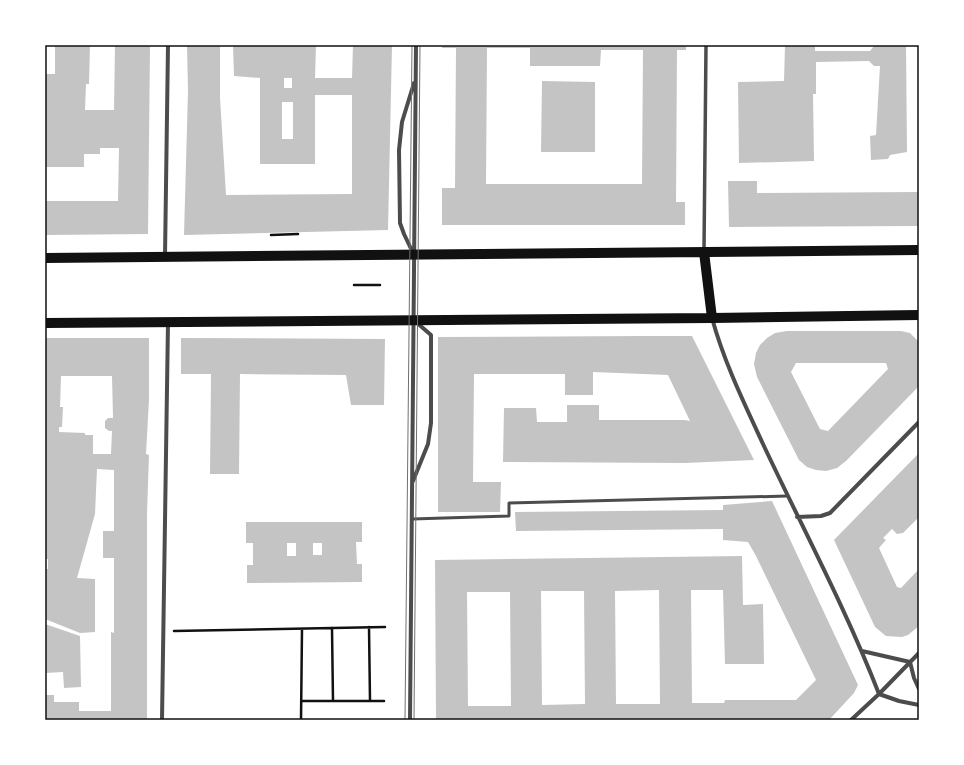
<svg xmlns="http://www.w3.org/2000/svg" width="964" height="765" viewBox="0 0 964 765" font-family="'DM Sans',sans-serif">
<style>
.building{fill:#c4c4c4;fill-rule:evenodd}
.lines{fill:none;stroke-linecap:round;stroke-linejoin:round}
.path{stroke:#111;stroke-width:2.5}
.service{stroke:#4c4c4c;stroke-width:3}
.pedestrian{stroke:#4c4c4c;stroke-width:3.5}
.minor{stroke:#4c4c4c;stroke-width:4}
.primary{stroke:#111;stroke-width:10}
.tram{stroke:#707070;stroke-width:1}
.neatline{fill:none;stroke:#111;stroke-width:1.5}
</style>
<rect width="100%" height="100%" fill="#fff"/>
<path class="building" d="M 55,45 L 90,45 L 89,84 L 86,84 L 85,110 L 114,110 L 115,45 L 150,45 L 148,234 L 45,235 L 45,201 L 118,201 L 119,148 L 100,148 L 100,154 L 84,154 L 84,167 L 45,167 L 45,74 L 55,74 Z
M 187,45 L 220,45 L 220,98 L 226,195 L 352,194 L 352,95 L 315,95 L 315,164 L 260,164 L 260,78 L 234,76 L 233,45 L 316,45 L 315,78 L 352,78 L 353,45 L 392,45 L 388,230 L 184,235 L 188,91 ZM 284,78 L 292,78 L 292,88 L 284,88 ZM 282,102 L 293,102 L 293,139 L 282,139 Z
M 442,45 L 686,45 L 686,50 L 677,50 L 676,202 L 685,202 L 685,225 L 442,225 L 442,188 L 455,188 L 456,48 L 442,48 ZM 487,48 L 530,48 L 530,66 L 600,66 L 601,50 L 643,50 L 642,184 L 486,184 Z
M 785,45 L 811,45 L 811,46 L 815,46 L 815,51 L 870,51 L 874,46 L 877,45 L 906,45 L 907,152 L 890,155 L 888,159 L 871,160 L 870,136 L 876,135 L 880,66 L 874,66 L 869,61 L 816,62 L 816,94 L 813,94 L 814,161 L 739,163 L 738,82 L 784,81 Z
M 542,81 L 595,82 L 595,152 L 541,152 Z
M 728,181 L 757,181 L 757,193 L 918,192 L 918,226 L 729,227 Z
M 787,331 L 901,331 L 910,333 L 919,342 L 919,386 L 846,461 L 837,468 L 826,471 L 816,470 L 807,467 L 799,460 L 757,377 L 754,364 L 756,353 L 760,345 L 767,338 L 775,333 ZM 796,363 L 886,363 L 888,369 L 828,431 L 820,429 L 791,372 Z
M 644,336 L 692,336 L 754,460 L 685,463 L 503,462 L 504,408 L 536,408 L 537,422 L 567,422 L 567,405 L 599,405 L 599,420 L 685,420 L 690,421 L 668,375 L 593,372 L 593,395 L 565,395 L 565,374 L 474,374 L 473,482 L 501,482 L 500,512 L 438,512 L 438,337 Z
M 45,338 L 149,338 L 149,399 L 146,454 L 149,455 L 147,513 L 147,720 L 45,720 L 45,695 L 54,695 L 54,702 L 79,702 L 79,711 L 111,711 L 111,632 L 114,633 L 114,558 L 103,558 L 103,531 L 114,531 L 114,470 L 97,469 L 95,514 L 77,578 L 95,579 L 95,632 L 80,633 L 45,619 L 45,569 L 48,569 L 48,559 L 45,559 ZM 61,376 L 112,376 L 113,418 L 108,418 L 105,421 L 105,428 L 109,431 L 112,431 L 111,454 L 93,454 L 93,435 L 85,435 L 85,433 L 59,432 L 59,427 L 62,427 L 63,407 L 60,407 Z
M 181,338 L 385,339 L 384,405 L 351,405 L 346,375 L 240,374 L 239,474 L 210,474 L 211,374 L 181,374 Z
M 919,453 L 919,517 L 903,533 L 897,534 L 892,529 L 883,538 L 886,540 L 879,548 L 897,587 L 901,588 L 919,569 L 919,626 L 908,635 L 902,637 L 886,636 L 875,627 L 834,540 Z
M 772,501 L 858,685 L 854,693 L 829,720 L 436,720 L 435,560 L 742,556 L 743,605 L 763,604 L 764,664 L 725,664 L 723,590 L 691,590 L 692,703 L 724,703 L 725,700 L 796,700 L 816,680 L 756,556 L 748,542 L 723,540 L 723,529 L 516,531 L 515,512 L 723,510 L 723,505 ZM 659,590 L 660,704 L 616,704 L 615,591 ZM 541,591 L 584,591 L 585,704 L 542,705 ZM 467,592 L 510,592 L 511,706 L 468,706 Z
M 246,522 L 362,522 L 362,542 L 356,542 L 357,564 L 362,564 L 362,582 L 247,583 L 247,565 L 253,565 L 253,543 L 246,543 ZM 287,543 L 296,543 L 296,556 L 287,556 ZM 313,543 L 322,543 L 322,555 L 313,555 Z
M 45,624 L 80,636 L 81,687 L 64,688 L 63,672 L 45,673 Z"/>
<g class="lines">
<path class="path" d="M 271,235 L 298,234
M 354,285 L 380,285
M 369,627 L 370,701
M 332,628 L 333,701
M 174,631 L 385,627
M 302,701 L 384,701
M 301,720 L 302,629"/>
<path class="service" d="M 412,519 L 509,516 L 509,503 L 787,496"/>
<path class="pedestrian" d="M 704,250 L 706,45"/>
<path class="minor" d="M 413,253 L 404,234 L 400,223 L 399,150 L 402,122 L 414,83
M 165,256 L 168,45
M 712,318 C 724,362 744,403 763,444 C 802,527 846,609 879,694
M 413,481 L 428,444 L 431,423 L 431,335 L 416,322
M 797,517 L 821,516 L 830,513 L 919,422
M 862,651 L 910,662
M 910,662 L 914,678 L 919,689
M 879,694 L 899,701 L 919,705
M 162,720 L 168,322
M 410,720 L 416,45
M 851,720 L 879,694 L 919,653"/>
<path class="primary" d="M 704,252 L 712,318
M 45,258 L 919,250
M 45,323 L 712,318 L 919,315"/>
<path class="tram" d="M 405,720 L 412,45
M 414,720 L 420,45"/>
</g>
<rect width="964" height="765" fill="none" stroke="#ffffff" stroke-width="92"/>
<rect x="46" y="46" width="872" height="673" class="neatline"/>
</svg>
